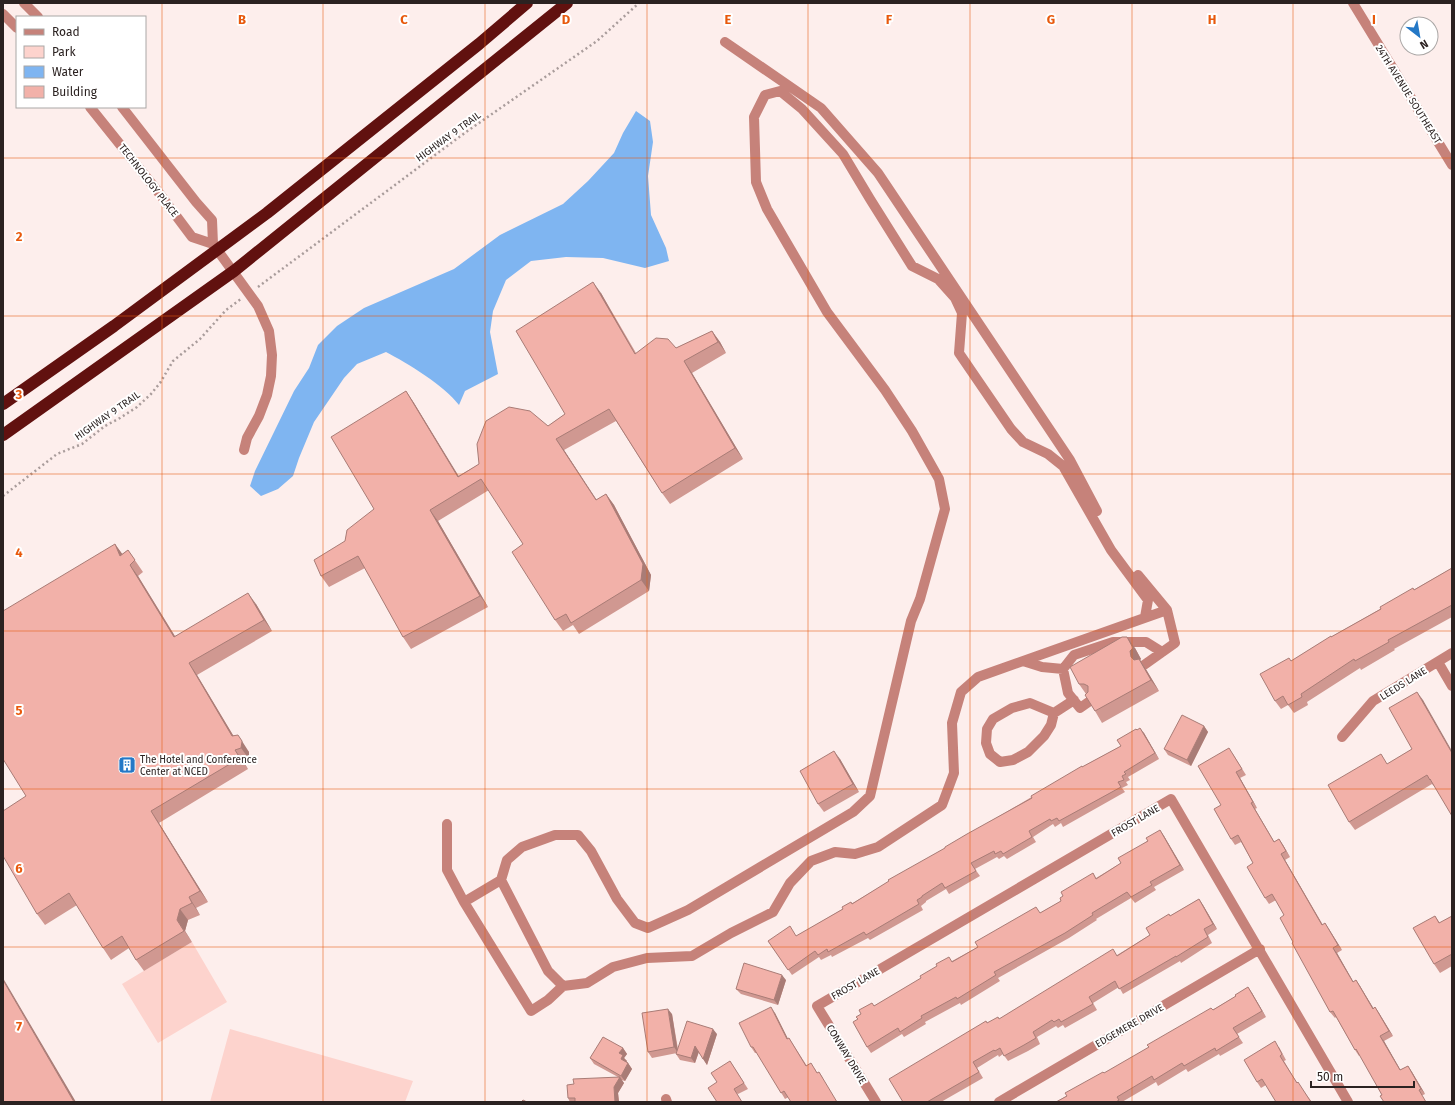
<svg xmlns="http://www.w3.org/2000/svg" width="1455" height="1105" viewBox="0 0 1455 1105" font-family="'Fira Sans',sans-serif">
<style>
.green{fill:#fdd3cd}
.water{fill:#7fb5f1}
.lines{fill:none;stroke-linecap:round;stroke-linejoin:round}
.path{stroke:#a99c9b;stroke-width:2.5;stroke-dasharray:2 3;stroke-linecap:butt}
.minor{stroke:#c6827a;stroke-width:10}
.highway{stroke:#61110f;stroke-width:12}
.wall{fill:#d09891}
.shaded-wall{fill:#a97c76}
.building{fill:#f2b1a9;stroke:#a97c76}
.grid{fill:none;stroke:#e8590c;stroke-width:1;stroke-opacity:0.55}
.labels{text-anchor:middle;stroke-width:4;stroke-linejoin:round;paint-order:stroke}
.street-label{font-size:10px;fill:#2b2221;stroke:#fff}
.poi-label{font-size:10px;fill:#2b2221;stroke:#fff;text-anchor:start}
.grid-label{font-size:13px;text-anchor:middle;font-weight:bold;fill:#e8590c;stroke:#fff;stroke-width:4;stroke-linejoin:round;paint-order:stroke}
</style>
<rect width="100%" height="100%" fill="#fdeeec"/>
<path class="green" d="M 192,942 L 227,1002 L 158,1043 L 122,984 Z
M 230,1029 L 413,1081 L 405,1102 L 210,1102 Z"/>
<path class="water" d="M 636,111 L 650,121 L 653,142 L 648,176 L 651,215 L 666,248 L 669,261 L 645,268 L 603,258 L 566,257 L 531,261 L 506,280 L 493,311 L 490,332 L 498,374 L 465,391 L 459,405 C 445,386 407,363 386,352 L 357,364 L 344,378 L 314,422 L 299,458 L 293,476 L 278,489 L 261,496 L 250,486 L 255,471 L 294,391 L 309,368 L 318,345 L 337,326 L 364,308 L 454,269 L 500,235 L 563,204 L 588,181 L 614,153 L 623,133 Z"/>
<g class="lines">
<path class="path" d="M 258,287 L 466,132 L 597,41 L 639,3
M 3,496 L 57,454 L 82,444 L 105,426 L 120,418 L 137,407 L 151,394 L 160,383 L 173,361 L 200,339 L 226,310 L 241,299"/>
<path class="minor" d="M 24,3 L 38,17
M 1353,3 L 1452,165
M 3,14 L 17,28
M 725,42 L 821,108 L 878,173 L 1070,460 L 1097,511
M 90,107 L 159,193 L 192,237 L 213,244 L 258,306 L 269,331 L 272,355 L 271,376 L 267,395 L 259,416 L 247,438 L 244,450
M 122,107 L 196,202 L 212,220 L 213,244
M 1138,575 L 1167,610 L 1175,643 L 1144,665
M 1023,661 L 1042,667 L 1063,669
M 1438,662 L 1452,686
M 1090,701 L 1080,708 L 1068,693 L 1063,669 L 1074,655 L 1113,642 L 1146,642 L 1162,652
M 1054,713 L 1051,725 L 1044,736 L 1028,752 L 1013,760 L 1000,762 L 990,754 L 986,743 L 987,729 L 993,719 L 1012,708 L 1030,703 L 1054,713 L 1074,700
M 1342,737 L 1373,701 L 1452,653
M 447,824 L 447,870 L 464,902 L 531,1011 L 548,1000 L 563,986 L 587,983 L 613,967 L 647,958 L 692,956 L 731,933 L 773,912 L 790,883 L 811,861 L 835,852 L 855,854 L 878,847 L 942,805 L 954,773 L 952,723 L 961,692 L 978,677 L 1167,610
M 501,880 L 507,860 L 522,847 L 555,835 L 578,835 L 591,851 L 617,899 L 635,923 L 648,928 L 688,910 L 853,812 L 870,796 L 911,621 L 920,599 L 945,509 L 939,479 L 912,431 L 885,390 L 827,312 L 767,209 L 756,182 L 754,117 L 765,95 L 780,91 L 802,109 L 843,154 L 870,199 L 912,266 L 938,279 L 955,298 L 962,313 L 959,353 L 1011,429 L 1023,442 L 1048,454 L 1063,466 L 1111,550 L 1148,600 L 1145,617
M 464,902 L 501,880 L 548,971 L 563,986
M 666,1099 L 667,1102
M 876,1102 L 817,1006 L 1171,799 L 1348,1102
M 999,1102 L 1260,949"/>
<path class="highway" d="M 3,404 L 114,326 L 267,213 L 479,44 L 527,3
M 3,435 L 234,271 L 567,3"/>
</g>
<path class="wall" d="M 601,293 L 636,353 L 676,348 L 712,331 L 720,342 L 726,353 L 692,373 L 743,459 L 670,504 L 662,493 L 616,421 L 564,450 L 596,500 L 606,494 L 614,505 L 651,575 L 649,591 L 579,634 L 573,625 L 563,631 L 555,620 L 523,544 L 489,490 L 438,521 L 488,607 L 411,649 L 403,637 L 365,568 L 329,587 L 321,576 L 345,541 L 374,509 L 406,391 L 414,403 L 458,476 L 548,426 L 565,414 Z
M 115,544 L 122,554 L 128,550 L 143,572 L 138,576 L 175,636 L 256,604 L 272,631 L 197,675 L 233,735 L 249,752 L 249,759 L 243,761 L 248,769 L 159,823 L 208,902 L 196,908 L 200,915 L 188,920 L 185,931 L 192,942 L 144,971 L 136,960 L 129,948 L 111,960 L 103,948 L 77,905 L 45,925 L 37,914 L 26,796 Z
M 1452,568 L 1452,617 L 1394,649 L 1395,650 L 1361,670 L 1360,668 L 1307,702 L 1308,705 L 1294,713 L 1288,705 L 1281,709 L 1275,701 L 1291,661 L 1331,637 Z
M 1135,648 L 1141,659 L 1140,660 L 1147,671 L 1159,691 L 1102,723 L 1095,711 L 1086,694 L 1079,684 Z
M 1423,700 L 1436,788 L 1432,784 L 1355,830 L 1349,822 L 1388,764 L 1412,749 Z
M 1204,726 L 1208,732 L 1191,766 L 1168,755 L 1164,749 Z
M 1137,730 L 1144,733 L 1159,759 L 1128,777 L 1130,780 L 1126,782 L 1128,785 L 1122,788 L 1125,792 L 1063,827 L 1061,823 L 1055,827 L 1053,824 L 1033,837 L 1036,842 L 1007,859 L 1004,856 L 999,859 L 997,857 L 975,869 L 980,876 L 949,894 L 946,889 L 926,901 L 926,902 L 921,906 L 923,910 L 870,940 L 868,938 L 832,957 L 831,955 L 821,960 L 819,957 L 792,975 L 768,941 L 797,936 L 1082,767 L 1121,746 Z
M 1233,754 L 1246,775 L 1240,778 L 1257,808 L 1255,809 L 1274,842 L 1279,839 L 1283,845 L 1290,857 L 1285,860 L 1323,925 L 1325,923 L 1342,950 L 1337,953 L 1353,982 L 1356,980 L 1360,986 L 1373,1008 L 1375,1007 L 1379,1013 L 1393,1036 L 1384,1041 L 1400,1070 L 1408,1066 L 1412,1072 L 1425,1094 L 1423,1095 L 1382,1095 L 1360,1055 L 1359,1056 L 1355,1050 L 1336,1017 L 1335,1018 L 1330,1012 L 1293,942 L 1284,915 L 1276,900 L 1269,904 L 1265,898 L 1253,863 L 1241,842 L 1235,845 L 1231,839 L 1221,805 Z
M 840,759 L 859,792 L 824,812 L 818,804 Z
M 1160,830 L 1164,836 L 1184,870 L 1154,887 L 1156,890 L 1135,903 L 1131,898 L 1096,919 L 1097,920 L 1069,938 L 998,978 L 1000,981 L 961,1005 L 960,1003 L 925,1022 L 926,1024 L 904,1037 L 902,1034 L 871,1053 L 867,1047 L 858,1019 L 874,1006 L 952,961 L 1040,913 L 1061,901 L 1063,896 L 1093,873 L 1096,878 L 1121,863 Z
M 1199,899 L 1203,905 L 1217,929 L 1208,935 L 1212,943 L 1181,963 L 1180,961 L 1123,994 L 1119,987 L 1093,1003 L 1097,1010 L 1065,1028 L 1063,1025 L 1058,1028 L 1056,1026 L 1037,1037 L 1040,1044 L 1028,1051 L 1008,1061 L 1003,1054 L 999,1057 L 998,1055 L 977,1068 L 983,1078 L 941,1102 L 903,1102 L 987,1023 L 1000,1019 L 1117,955 L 1150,935 L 1170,916 Z
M 1435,916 L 1440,923 L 1452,916 L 1452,966 L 1440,973 L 1434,964 Z
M 786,980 L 778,1005 L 741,994 L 736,989 Z
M 1248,987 L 1252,993 L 1266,1017 L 1237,1034 L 1243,1043 L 1220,1056 L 1219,1054 L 1188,1072 L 1186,1069 L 1158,1086 L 1156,1082 L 1122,1102 L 1056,1102 L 1236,996 Z
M 775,1013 L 788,1039 L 789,1038 L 807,1066 L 815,1069 L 817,1073 L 819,1072 L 823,1078 L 785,1099 L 757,1053 L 755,1053 L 751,1047 Z
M 672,1014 L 678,1049 L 717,1034 L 707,1065 L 699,1052 L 695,1063 L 680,1060 L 676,1054 L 677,1053 L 652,1058 L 648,1052 Z
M 1279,1047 L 1286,1060 L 1284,1061 L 1297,1083 L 1312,1102 L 1266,1085 L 1261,1088 L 1257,1082 Z
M 623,1048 L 627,1054 L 624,1058 L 627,1061 L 626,1062 L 628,1063 L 632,1069 L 625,1081 L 621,1080 L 624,1083 L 618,1093 L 619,1102 L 570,1102 L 568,1098 L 574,1084 L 618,1077 L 594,1064 L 590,1058 Z
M 730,1061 L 748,1089 L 738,1094 L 717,1082 Z"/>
<path class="shaded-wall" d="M 593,282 L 601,293 L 642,366 Z
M 712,331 L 720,342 L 726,353 L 718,342 Z
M 684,361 L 692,373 L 743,459 L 735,448 Z
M 406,391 L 414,403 L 466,488 L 458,477 Z
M 556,439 L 564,450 L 604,511 L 596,500 Z
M 606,494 L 614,505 L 651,575 L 649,591 L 641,580 Z
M 430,510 L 438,521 L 488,607 L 480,596 Z
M 115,544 L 123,555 L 120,556 Z
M 130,565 L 138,576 L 182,648 L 174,637 Z
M 248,593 L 256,604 L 272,631 L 264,620 Z
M 1127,637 L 1135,648 L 1141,659 L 1140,660 L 1147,671 L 1159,691 L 1138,663 L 1131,657 Z
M 189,663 L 197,675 L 240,747 L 232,736 Z
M 1417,692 L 1423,700 L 1452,751 L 1452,753 Z
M 1204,726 L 1208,732 L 1191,766 L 1187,760 Z
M 1140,728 L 1144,733 L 1159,759 L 1155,753 Z
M 242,741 L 249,752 L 249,759 L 241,748 Z
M 235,750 L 243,761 L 248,769 L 240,758 Z
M 834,751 L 840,759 L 859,792 L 853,784 Z
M 1236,772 L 1240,778 L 1257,808 L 1253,802 Z
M 1251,803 L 1255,809 L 1278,848 L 1274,842 Z
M 151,811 L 159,823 L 208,902 L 200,891 Z
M 1160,830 L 1164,836 L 1184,870 L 1180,865 Z
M 1279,839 L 1283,845 L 1290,857 L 1286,851 Z
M 1281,854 L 1285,860 L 1326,931 L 1322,925 Z
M 189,897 L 196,908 L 200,915 L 192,903 Z
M 1199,899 L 1203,905 L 1217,929 L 1213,924 Z
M 180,909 L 188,920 L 185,931 L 192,942 L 177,920 Z
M 1325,923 L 1329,929 L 1342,950 L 1338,945 Z
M 1333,948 L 1337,953 L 1357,988 L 1353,982 Z
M 782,975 L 786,980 L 778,1005 L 774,1000 Z
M 3,978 L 76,1102 L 74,1102 L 3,980 Z
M 1356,980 L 1360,986 L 1377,1014 L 1373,1009 Z
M 1248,987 L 1252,993 L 1266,1017 L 1262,1011 Z
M 771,1007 L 775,1013 L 791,1045 L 787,1039 Z
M 1375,1007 L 1379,1013 L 1393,1036 L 1389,1031 Z
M 668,1009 L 672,1014 L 678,1053 L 674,1047 Z
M 713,1029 L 717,1034 L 707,1065 L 703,1059 Z
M 1380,1036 L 1384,1041 L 1404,1076 L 1400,1070 Z
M 695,1046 L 699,1051 L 695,1063 L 691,1058 Z
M 623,1048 L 627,1054 L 624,1058 L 627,1061 L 625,1065 L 621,1059 L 619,1053 Z
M 628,1063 L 632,1069 L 625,1081 L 621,1076 Z
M 1408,1066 L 1412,1072 L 1425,1094 L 1421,1089 Z
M 620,1077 L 624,1083 L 618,1093 L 619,1102 L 615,1102 L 614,1087 Z"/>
<path class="building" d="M 593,282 L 635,354 L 656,338 L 668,339 L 676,348 L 712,331 L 718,342 L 684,361 L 735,448 L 662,493 L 609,409 L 556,439 L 596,500 L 606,494 L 643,564 L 641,580 L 571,623 L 566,614 L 555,620 L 512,552 L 523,544 L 481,479 L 430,510 L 480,596 L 403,637 L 358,556 L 321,576 L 314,560 L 345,541 L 347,530 L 374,509 L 331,437 L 406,391 L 458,477 L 479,464 L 477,444 L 486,421 L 509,407 L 530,411 L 548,426 L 565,414 L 516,331 Z
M 115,544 L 120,556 L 128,550 L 135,560 L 130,565 L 174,637 L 248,593 L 264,620 L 189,663 L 232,736 L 238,735 L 242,741 L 241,748 L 235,750 L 240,758 L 151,811 L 200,891 L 189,897 L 192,903 L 180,909 L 177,920 L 184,931 L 136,960 L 122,936 L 103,948 L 69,893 L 37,914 L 3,856 L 3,811 L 26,796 L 3,759 L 3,611 Z
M 1452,568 L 1452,605 L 1388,640 L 1389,642 L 1355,661 L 1354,659 L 1301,694 L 1302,697 L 1288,705 L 1283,696 L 1275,701 L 1260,674 L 1289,658 L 1291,661 L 1331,636 L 1331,637 L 1381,609 L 1380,607 L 1413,588 L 1414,590 Z
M 1122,637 L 1127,637 L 1133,648 L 1130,651 L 1131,657 L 1134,660 L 1139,659 L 1151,680 L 1095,711 L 1085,695 L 1088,692 L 1088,686 L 1084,684 L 1079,684 L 1070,667 Z
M 1417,692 L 1452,753 L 1452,816 L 1430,779 L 1430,780 L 1427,775 L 1349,822 L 1328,785 L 1381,754 L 1387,764 L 1412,749 L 1389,708 Z
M 1182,715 L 1204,726 L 1187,760 L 1164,749 Z
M 1140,728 L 1155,753 L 1124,772 L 1126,774 L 1122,776 L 1124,780 L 1118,782 L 1121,787 L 1059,821 L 1057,818 L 1051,821 L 1050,819 L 1029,831 L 1032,837 L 1003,854 L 1001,851 L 995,854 L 994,851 L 971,863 L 976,871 L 945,888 L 942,883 L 922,896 L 922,897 L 917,900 L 919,904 L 866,935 L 864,932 L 828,952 L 827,949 L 818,955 L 815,951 L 788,970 L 768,941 L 790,926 L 796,936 L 843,909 L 842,907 L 851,902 L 852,904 L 889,881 L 888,880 L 945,848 L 945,847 L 967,834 L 1032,798 L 1031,796 L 1082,766 L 1082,767 L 1121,746 L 1117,740 L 1136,729 L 1137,730 Z
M 1229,748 L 1242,769 L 1236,772 L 1253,802 L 1251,803 L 1274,842 L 1279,839 L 1286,851 L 1281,854 L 1322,925 L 1325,923 L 1338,945 L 1333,948 L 1353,982 L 1356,980 L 1373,1009 L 1375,1007 L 1389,1031 L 1380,1036 L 1400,1070 L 1408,1066 L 1421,1089 L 1419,1090 L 1426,1102 L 1384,1102 L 1380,1096 L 1382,1095 L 1356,1049 L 1355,1050 L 1333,1011 L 1330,1012 L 1292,943 L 1293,942 L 1280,918 L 1284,915 L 1272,894 L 1265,898 L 1247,867 L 1253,863 L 1238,835 L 1231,839 L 1214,809 L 1221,805 L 1198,766 Z
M 834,751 L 853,784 L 818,804 L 800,771 Z
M 1160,830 L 1180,865 L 1150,882 L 1152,885 L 1131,897 L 1127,892 L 1092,913 L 1093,915 L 1065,933 L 994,972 L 996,975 L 957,999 L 956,997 L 921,1016 L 922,1018 L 900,1032 L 898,1028 L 867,1047 L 853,1022 L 858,1019 L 856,1017 L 861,1014 L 859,1010 L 872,1003 L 874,1006 L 921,978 L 920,976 L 937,966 L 936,964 L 949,957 L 952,962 L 978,947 L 975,942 L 1036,907 L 1040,913 L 1061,901 L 1060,898 L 1063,896 L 1061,892 L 1093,873 L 1096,879 L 1121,863 L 1118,858 L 1148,841 L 1146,838 Z
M 1199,899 L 1213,924 L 1204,929 L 1208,937 L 1176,957 L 1176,956 L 1119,989 L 1115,981 L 1089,997 L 1093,1004 L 1061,1022 L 1059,1019 L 1054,1022 L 1052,1020 L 1033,1032 L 1036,1038 L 1024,1045 L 1004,1056 L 1000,1048 L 995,1051 L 994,1050 L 973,1062 L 979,1072 L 927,1102 L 903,1102 L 889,1079 L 986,1021 L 987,1023 L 998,1017 L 999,1019 L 1113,949 L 1117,956 L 1150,935 L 1146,928 L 1169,914 L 1170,916 Z
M 1435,916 L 1439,923 L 1452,916 L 1452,954 L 1434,964 L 1413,928 Z
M 744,963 L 782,975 L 774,1000 L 736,989 Z
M 3,980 L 74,1102 L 3,1102 Z
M 1248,987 L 1262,1011 L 1233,1028 L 1239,1037 L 1216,1051 L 1215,1048 L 1184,1066 L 1182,1063 L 1154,1080 L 1152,1076 L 1117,1097 L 1119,1100 L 1116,1102 L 1056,1102 L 1067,1096 L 1065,1093 L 1103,1072 L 1104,1073 L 1149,1047 L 1147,1045 L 1211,1008 L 1213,1010 L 1236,996 L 1235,995 Z
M 771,1007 L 787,1039 L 789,1038 L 806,1066 L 811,1063 L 817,1073 L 819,1072 L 837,1102 L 791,1102 L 784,1091 L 781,1093 L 753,1047 L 751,1047 L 739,1023 Z
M 668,1009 L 674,1047 L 648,1052 L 642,1013 Z
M 687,1021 L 713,1029 L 703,1059 L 695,1046 L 691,1058 L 676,1054 Z
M 603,1037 L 623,1048 L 619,1053 L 623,1055 L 621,1059 L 628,1063 L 621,1076 L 590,1058 Z
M 1275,1041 L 1282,1054 L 1280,1056 L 1297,1083 L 1298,1082 L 1311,1102 L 1276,1102 L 1262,1079 L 1257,1082 L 1244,1060 Z
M 730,1061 L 744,1083 L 734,1089 L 742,1102 L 717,1102 L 708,1088 L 717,1082 L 711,1073 Z
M 620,1077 L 614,1087 L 615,1102 L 575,1102 L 575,1098 L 568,1098 L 567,1085 L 574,1084 L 573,1079 Z
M 523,1100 L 527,1102 L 521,1102 Z"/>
<path class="grid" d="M 162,3 L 162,1102M 323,3 L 323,1102M 485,3 L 485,1102M 647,3 L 647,1102M 808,3 L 808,1102M 970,3 L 970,1102M 1132,3 L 1132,1102M 1293,3 L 1293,1102M 3,158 L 1452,158M 3,316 L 1452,316M 3,474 L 1452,474M 3,631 L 1452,631M 3,789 L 1452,789M 3,947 L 1452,947"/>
<defs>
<g id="building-square" transform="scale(0.9)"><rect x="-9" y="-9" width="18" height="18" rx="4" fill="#2478c6" stroke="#fff"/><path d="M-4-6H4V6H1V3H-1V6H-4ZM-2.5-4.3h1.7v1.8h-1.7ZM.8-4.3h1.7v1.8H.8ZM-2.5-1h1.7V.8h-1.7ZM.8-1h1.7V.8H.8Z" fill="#fff"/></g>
</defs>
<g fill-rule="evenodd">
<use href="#building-square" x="127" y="765"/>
</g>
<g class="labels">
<g class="street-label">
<text transform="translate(1409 94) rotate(58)" y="4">24TH AVENUE SOUTHEAST</text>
<text transform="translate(448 136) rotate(-36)" y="4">HIGHWAY 9 TRAIL</text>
<text transform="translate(149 180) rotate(52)" y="4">TECHNOLOGY PLACE</text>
<text transform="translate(107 415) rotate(-35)" y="4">HIGHWAY 9 TRAIL</text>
<text transform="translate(1403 683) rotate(-32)" y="4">LEEDS LANE</text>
<text transform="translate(1135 820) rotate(-30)" y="4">FROST LANE</text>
<text transform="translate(855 983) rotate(-30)" y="4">FROST LANE</text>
<text transform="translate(1129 1025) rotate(-30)" y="4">EDGEMERE DRIVE</text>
<text transform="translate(847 1054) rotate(59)" y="4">CONWAY DRIVE</text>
</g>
<g class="poi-label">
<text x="140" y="763">The Hotel and Conference<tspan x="140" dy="12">Center at NCED</tspan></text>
</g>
</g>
<g class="grid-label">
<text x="242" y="24">B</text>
<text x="404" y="24">C</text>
<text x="566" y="24">D</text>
<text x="728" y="24">E</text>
<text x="889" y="24">F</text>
<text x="1051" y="24">G</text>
<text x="1212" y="24">H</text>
<text x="1374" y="24">I</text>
<text x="19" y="241">2</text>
<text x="19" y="399">3</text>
<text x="19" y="557">4</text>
<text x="19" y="715">5</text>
<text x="19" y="873">6</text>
<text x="19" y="1031">7</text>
</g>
<rect width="1455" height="1105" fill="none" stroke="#2b2221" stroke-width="8"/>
<rect x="16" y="16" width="130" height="92" fill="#ffffff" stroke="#aaa7a6"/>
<rect x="24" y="29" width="20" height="6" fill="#c6827a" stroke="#aaa7a6"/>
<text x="52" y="36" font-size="12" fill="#2b2221">Road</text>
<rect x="24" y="46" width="20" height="12" fill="#fdd3cd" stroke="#aaa7a6"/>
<text x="52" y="56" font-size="12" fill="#2b2221">Park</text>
<rect x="24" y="66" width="20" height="12" fill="#7fb5f1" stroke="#aaa7a6"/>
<text x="52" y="76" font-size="12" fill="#2b2221">Water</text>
<rect x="24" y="86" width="20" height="12" fill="#f2b1a9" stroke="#aaa7a6"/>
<text x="52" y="96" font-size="12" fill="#2b2221">Building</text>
<g transform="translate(1419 36) rotate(149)"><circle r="19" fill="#ffffff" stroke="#aaa7a6"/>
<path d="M0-3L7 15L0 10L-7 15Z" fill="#2478c6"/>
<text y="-6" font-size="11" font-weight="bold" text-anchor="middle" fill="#2b2221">N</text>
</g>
<path d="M1311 1081v6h103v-6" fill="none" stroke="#2b2221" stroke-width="2"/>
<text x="1317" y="1081" font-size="12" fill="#2b2221" stroke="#ffffff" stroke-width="3" paint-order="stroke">50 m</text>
</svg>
